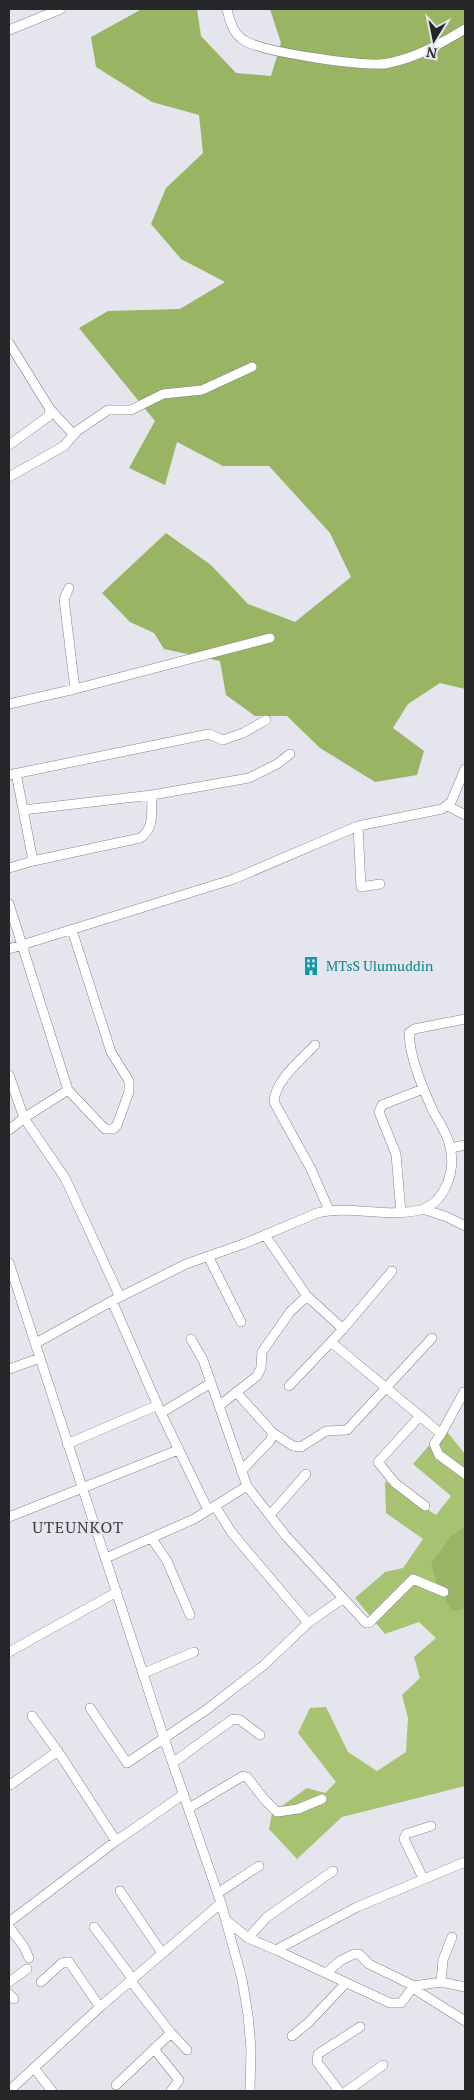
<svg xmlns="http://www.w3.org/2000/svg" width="474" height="2100" viewBox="0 0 474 2100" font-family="'PT Serif',serif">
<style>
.green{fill:#a7c270}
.forest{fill:#99b462}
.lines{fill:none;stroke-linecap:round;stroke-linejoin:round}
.minor-casing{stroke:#84868c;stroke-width:10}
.minor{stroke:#fff;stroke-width:9}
.labels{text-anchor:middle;stroke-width:4.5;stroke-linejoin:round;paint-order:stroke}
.culture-label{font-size:14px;fill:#0d838f;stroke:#e5e6ed;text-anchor:start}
.quarter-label{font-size:16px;letter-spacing:1px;fill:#3b3d42;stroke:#e5e6ed}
</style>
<rect width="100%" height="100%" fill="#e5e6ed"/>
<path class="green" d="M 444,1428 L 465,1454 L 465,1525 L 452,1535 L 451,1610 L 465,1609 L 465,1786 L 342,1817 L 297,1859 L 269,1829 L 272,1813 L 307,1788 L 325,1793 L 336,1782 L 298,1733 L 310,1708 L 326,1707 L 348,1752 L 377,1771 L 406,1752 L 408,1718 L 402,1695 L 420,1678 L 414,1657 L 436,1638 L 419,1622 L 385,1634 L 355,1598 L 385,1572 L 403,1568 L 423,1539 L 386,1513 L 385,1481 L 436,1515 L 451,1496 L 413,1464 Z"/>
<path class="forest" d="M 142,9 L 197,9 L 201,36 L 236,73 L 271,76 L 281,43 L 270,9 L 465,9 L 465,689 L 440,683 L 408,704 L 393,728 L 424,751 L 417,775 L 375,782 L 320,748 L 287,716 L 255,716 L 226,695 L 220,661 L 164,649 L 154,633 L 130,622 L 102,593 L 166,533 L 211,565 L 248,604 L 295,622 L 351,577 L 330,533 L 269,466 L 223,466 L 177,442 L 165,485 L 129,468 L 155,421 L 79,328 L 108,311 L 180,309 L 225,282 L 181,259 L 151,224 L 166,188 L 203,153 L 199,115 L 152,102 L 96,67 L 91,37 Z
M 465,1525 L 465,1609 L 452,1611 L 438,1586 L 431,1564 L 452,1535 Z"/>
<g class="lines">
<g class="minor-casing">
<path id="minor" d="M 227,9 C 230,22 233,34 245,41 C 264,52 368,68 389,63 C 418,57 440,44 465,29
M 9,30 L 61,9
M 9,343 L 50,409 L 49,416 L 9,445
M 50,409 L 74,435
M 9,477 L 64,446 L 77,431 L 108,410 L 131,410 L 163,394 L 202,390 L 252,367
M 69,588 L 64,599 L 75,689
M 9,704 L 75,689 L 270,638
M 9,775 L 209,734 L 223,740 L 243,733 L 266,720
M 448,806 L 465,815
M 23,810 L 152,795 L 249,778 L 277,764 L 290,754
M 358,826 L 361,887 L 380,884
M 33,861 L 140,838 C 155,829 151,811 152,795
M 9,868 L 33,861 L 16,773
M 9,904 L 68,1090 L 105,1129 L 113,1129 L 117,1125 L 129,1092 L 129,1081 L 111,1052 L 72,930
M 9,949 L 234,879 L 358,826 L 442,809 L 451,802 L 465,769
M 315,1045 C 301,1060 275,1080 274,1102 L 311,1169 L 329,1210
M 9,1075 L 24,1118 L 9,1130
M 68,1090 L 24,1118 L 65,1178 L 120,1297
M 451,1148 L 465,1145
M 423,1209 L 447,1217 L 465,1226
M 401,1213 L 396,1154 L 379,1112 L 382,1105 L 423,1089
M 265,1235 L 307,1296 L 343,1329 L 331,1342 L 420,1416 L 378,1462 L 395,1483 L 425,1506
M 208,1256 L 241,1322
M 9,1263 L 164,1738 L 221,1903 L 242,1979 L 248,2015 L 251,2049 L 250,2091
M 112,1301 L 161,1413 L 208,1510
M 343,1329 L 392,1271
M 36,1343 L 112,1301 L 186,1264 L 246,1243 L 317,1213 C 351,1205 386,1218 420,1210 C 445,1203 456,1171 450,1147 C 448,1135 440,1123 434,1113 C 423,1089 410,1059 409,1033 L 414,1029 L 465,1019
M 9,1369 L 40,1358
M 289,1386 L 331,1342
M 236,1392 L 273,1433 L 270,1441 L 241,1471
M 219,1406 L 257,1376 L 261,1368 L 262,1352 L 290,1312 L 307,1296
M 161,1413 L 211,1383
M 420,1416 L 441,1434 L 434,1444 L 439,1455 L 465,1474
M 273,1433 L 293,1446 L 301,1447 L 326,1431 L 347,1430 L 432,1338
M 441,1434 L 464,1392
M 67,1444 L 158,1405
M 247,1486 L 285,1535 L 366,1623 L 369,1623 L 413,1579 L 444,1592
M 215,1506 L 232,1533 L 308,1623
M 270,1515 L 306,1474
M 9,1517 L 178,1450
M 152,1539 L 167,1561 L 190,1615
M 106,1558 L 194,1519 L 247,1486 L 203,1360 L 191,1339
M 9,1652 L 117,1592
M 144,1673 L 194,1652
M 90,1708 L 127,1763 L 206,1710 L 264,1665 L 308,1623 L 342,1599
M 32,1716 L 61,1756 L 116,1841
M 174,1762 L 233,1719 L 240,1720 L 260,1735
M 9,1783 L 10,1785 L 58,1751
M 189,1808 L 243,1776 L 247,1777 L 264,1799 L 277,1812 L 298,1809 L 322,1799
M 423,1878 L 404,1839 L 406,1834 L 431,1826
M 120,1891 L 162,1953
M 218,1893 L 259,1866
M 226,1920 L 248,1938 L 276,1950 L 357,1907 L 465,1862
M 9,1922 L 116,1841 L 184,1794
M 9,1927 L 24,1947 L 29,1958
M 94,1927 L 132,1978
M 248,1938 L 267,1917 L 333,1871
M 276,1950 L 390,2003 L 401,2003 L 414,1986 L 419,1992 L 465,2021
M 326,1973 L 340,1961 L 354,1954 L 359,1954 L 369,1964 L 414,1986 L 441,1982 L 465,1987
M 9,1982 L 27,1969
M 41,1982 L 62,1963 L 69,1962 L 100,2007
M 441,1982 L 443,1960 L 452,1937
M 9,1994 L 14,1999
M 171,2033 L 187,2050
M 292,2036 L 308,2023 L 346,1983
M 154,2049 L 179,2080 L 171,2091
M 34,2068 L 52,2091
M 116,2085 L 171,2033 L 130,1980
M 9,2091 L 100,2007 L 221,1903
M 339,2091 L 317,2062 L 318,2054 L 360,2027
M 347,2091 L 383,2065"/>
</g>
<use href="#minor" class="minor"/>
</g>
<defs>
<g id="building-bare" transform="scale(1.5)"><path d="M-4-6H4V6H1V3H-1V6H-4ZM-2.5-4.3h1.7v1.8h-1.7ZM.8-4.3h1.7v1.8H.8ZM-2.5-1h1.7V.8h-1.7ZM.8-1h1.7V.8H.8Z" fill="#0f9aa8" stroke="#e5e6ed" stroke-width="2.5" paint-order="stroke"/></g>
</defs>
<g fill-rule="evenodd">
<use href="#building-bare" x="311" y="966"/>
</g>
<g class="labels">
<g class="culture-label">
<text x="326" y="971">MTsS Ulumuddin</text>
</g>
<g class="quarter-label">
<text x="78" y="1533">UTEUNKOT</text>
</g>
</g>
<rect width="474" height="2100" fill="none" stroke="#252628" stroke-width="20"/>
<g transform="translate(434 40) rotate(190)" stroke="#e5e6ed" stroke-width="4" paint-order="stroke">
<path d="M0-4L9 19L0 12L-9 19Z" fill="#252628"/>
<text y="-8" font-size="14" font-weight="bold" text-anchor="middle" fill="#252628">N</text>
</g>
</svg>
